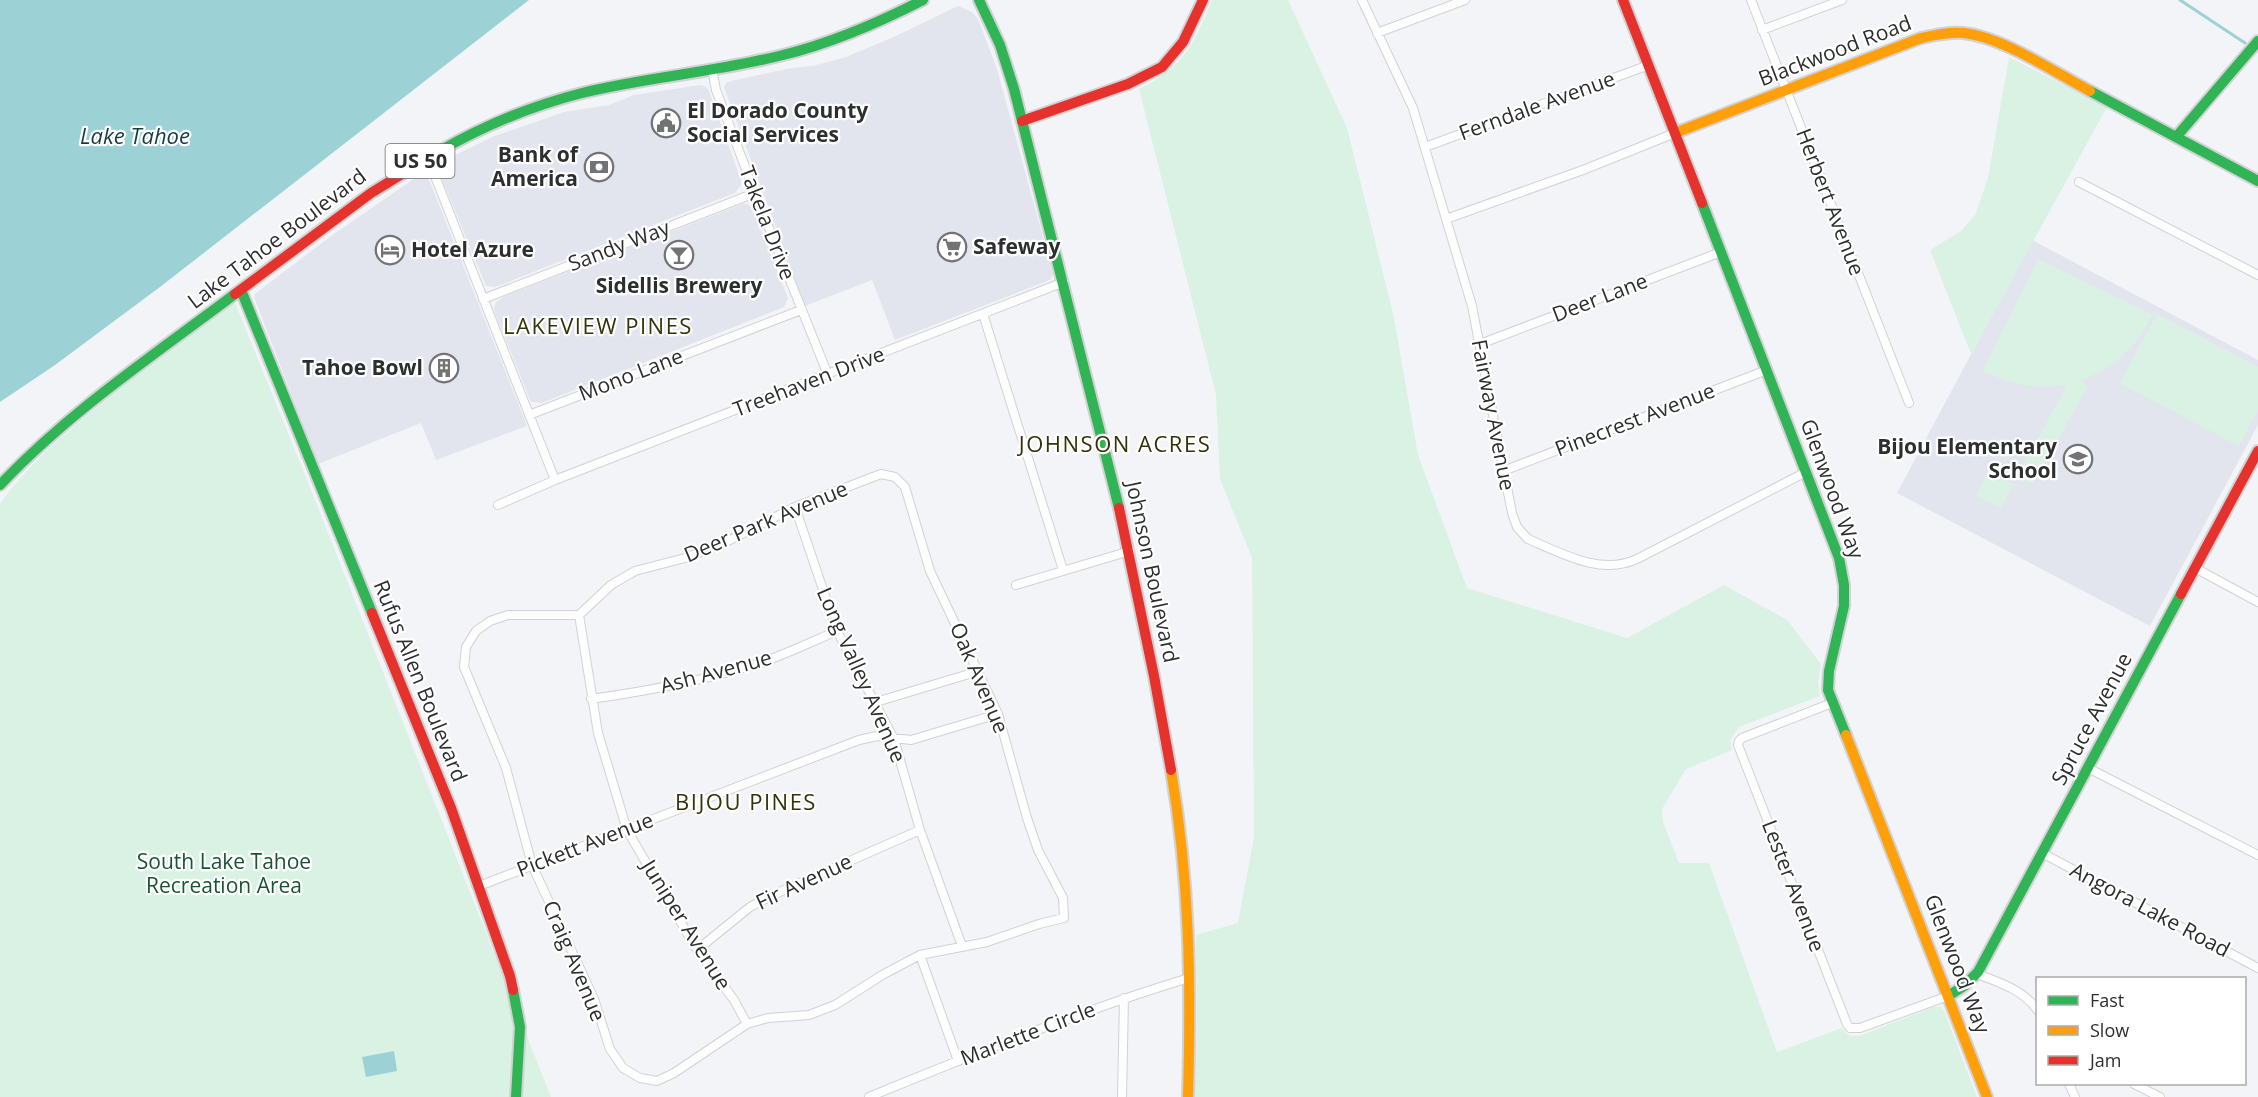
<svg xmlns="http://www.w3.org/2000/svg" width="2258" height="1097" viewBox="0 0 2258 1097" font-family="'Open Sans',sans-serif">
<style>
.built{fill:#e2e5ed}
.green{fill:#daf2e4}
.water{fill:#9cd1d6}
.lines{fill:none;stroke-linecap:round;stroke-linejoin:round}
.stream{stroke:#9cd1d6;stroke-width:3}
.street-casing{stroke:#d0d2d4;stroke-width:10}
.fast-casing{stroke:#d0d2d4;stroke-width:14}
.slow-casing{stroke:#d0d2d4;stroke-width:14}
.jam-casing{stroke:#d0d2d4;stroke-width:14}
.street{stroke:#fdfdfe;stroke-width:8}
.fast{stroke:#30b455;stroke-width:10}
.slow{stroke:#ff9f0a;stroke-width:10}
.jam{stroke:#e5322d;stroke-width:10}
.labels{text-anchor:middle;stroke-width:4.5;stroke-linejoin:round;paint-order:stroke}
.shield{fill:#fff;stroke:#6c6d6d;stroke-width:1.5}
.shield-label{font-size:20px;font-weight:bold;fill:#2d2e2f}
.street-label{font-size:21px;fill:#2d2e2f;stroke:#fff}
.poi-label{font-size:21px;font-weight:bold;fill:#2d2e2f;stroke:#fff;text-anchor:start}
.park-label{font-size:21px;fill:#165534;stroke:#fff}
.water-label{font-size:22px;font-style:italic;fill:#183d40;stroke:#fff}
.neighbourhood-label{font-size:22px;letter-spacing:1.5px;fill:#333409;stroke:#fff}
</style>
<rect width="100%" height="100%" fill="#f2f4f7"/>
<path class="built" d="M 958,6 L 972,12 L 978,19 L 997,69 L 1053,274 L 1051,279 L 1045,282 L 895,340 L 872,280 L 805,306 L 724,87 L 726,83 L 731,81 L 791,68 L 813,66 L 846,57 L 896,36 Z
M 700,85 L 706,87 L 709,91 L 741,180 L 741,185 L 735,193 L 495,287 L 486,286 L 438,170 L 439,163 L 492,137 L 564,112 L 609,105 L 634,95 Z
M 418,176 L 425,176 L 430,182 L 527,426 L 436,460 L 421,423 L 318,464 L 254,297 L 255,294 L 331,236 Z
M 743,204 L 748,204 L 754,212 L 788,298 L 784,307 L 542,403 L 531,402 L 495,313 L 494,308 L 496,302 L 505,296 Z
M 2032,240 L 2258,360 L 2258,425 L 2150,626 L 1897,493 Z"/>
<path class="green" d="M 1212,0 L 1288,0 L 1347,128 L 1393,313 L 1418,455 L 1467,588 L 1627,638 L 1724,585 L 1787,620 L 1821,664 L 1818,682 L 1820,696 L 1739,727 L 1730,741 L 1732,750 L 1686,769 L 1662,809 L 1663,822 L 1679,863 L 1709,863 L 1777,1052 L 1842,1028 C 1848,1037 1852,1037 1862,1035 L 1933,1007 L 1941,1007 L 1945,1013 L 1977,1097 L 1195,1097 L 1197,1024 L 1196,935 L 1238,923 L 1254,837 L 1252,558 L 1220,479 L 1216,395 L 1139,89 C 1185,66 1193,45 1212,0 Z
M 2009,57 L 2107,107 L 1971,354 L 1930,250 L 1961,231 L 1975,215 L 1988,178 Z
M 2038,259 L 2153,315 C 2134,349 2117,365 2081,381 L 2088,387 L 2032,484 L 2017,477 L 2067,385 C 2034,389 2014,385 1983,371 Z
M 235,303 L 306,477 L 551,1097 L 0,1097 L 0,504 C 25,468 57,440 91,412 C 133,376 178,343 222,309 Z
M 2157,314 L 2258,367 L 2258,410 L 2239,446 L 2120,383 Z
M 1988,471 L 2013,484 L 2001,508 L 1976,495 Z"/>
<path class="water" d="M 0,0 L 529,0 L 160,287 L 55,365 L 0,402 Z
M 394,1051 L 397,1071 L 366,1077 L 362,1057 Z"/>
<g class="lines">
<path class="stream" d="M 2180,0 L 2245,43"/>
<g class="street-casing">
<path id="street" d="M 1362,0 L 1413,108 L 1472,306 L 1512,513 L 1517,527 L 1528,539 C 1561,553 1601,576 1637,559 L 1806,472
M 1751,0 L 1909,403
M 1762,30 L 1842,0
M 1377,33 L 1465,0
M 712,69 L 716,90 L 755,193 L 828,375
M 1425,147 L 1649,65
M 427,156 L 555,480
M 2079,182 L 2258,275
M 1446,219 L 1583,170 L 1675,133
M 483,299 L 755,193
M 983,314 L 1063,570
M 1480,344 L 1721,252
M 529,415 L 801,310
M 1503,471 L 1767,370
M 881,474 L 895,477 L 905,487 L 930,571 L 998,714 L 1027,818 L 1038,850 L 1063,898 L 1064,918 L 1039,924 L 987,942 L 920,955 L 884,974 L 835,1005 L 809,1015 L 768,1018 L 747,1024 L 674,1073 L 657,1081 L 640,1078 L 623,1068 L 610,1049 L 594,999 L 532,865 L 506,768 L 464,667 L 466,647 L 476,631 L 490,621 L 508,615 L 579,615 L 611,585 L 635,571 L 685,558 L 722,544 L 795,507 Z
M 498,505 L 555,480 L 1064,282
M 795,507 L 837,631 L 894,739 L 920,830 L 962,946
M 2195,568 L 2258,602
M 1016,585 L 1130,551
M 579,615 L 598,733 L 627,830 L 697,950 L 734,1000 L 747,1024
M 591,699 C 647,691 703,681 757,664 C 784,655 811,642 837,631
M 876,702 L 979,671
M 1832,703 L 1742,738 L 1739,741 L 1738,745 L 1847,1024 L 1850,1028 L 1860,1028 L 1948,996
M 2088,768 L 2258,855
M 2042,853 L 2258,968
M 479,886 L 859,740 L 877,736 L 911,740 L 998,714
M 697,950 L 750,907 L 775,894 L 920,830
M 920,955 L 958,1061
M 1977,974 C 1999,982 2024,990 2038,1011
M 2069,1084 L 2075,1097
M 2134,1084 L 2160,1097
M 869,1097 C 974,1054 1080,1011 1189,978
M 1122,1097 L 1124,998"/>
</g>
<g class="fast-casing">
<path id="fast" d="M 979,0 L 1000,45 L 1014,89 L 1119,508
M 2090,91 L 2258,181
M 2177,136 L 2258,41
M 438,152 C 483,126 531,106 582,93 C 648,77 717,72 783,55 C 832,43 878,23 923,0
M 1702,203 L 1839,558 L 1844,585 L 1844,606 L 1829,671 L 1828,690 L 1846,735
M 241,290 L 372,613
M 0,485 C 70,411 154,355 235,294
M 513,990 L 520,1027 L 516,1097
M 1948,996 L 1964,986 L 1978,972 L 2181,594"/>
</g>
<g class="slow-casing">
<path id="slow" d="M 1675,133 L 1921,38 C 1935,35 1948,32 1963,33 C 2003,37 2054,72 2090,91
M 1846,735 L 1987,1097
M 1171,770 C 1190,882 1191,984 1188,1097"/>
</g>
<g class="jam-casing">
<path id="jam" d="M 1623,0 L 1702,203
M 1022,121 L 1128,84 L 1162,67 L 1183,42 L 1203,0
M 235,294 L 371,193 L 438,152
M 1119,508 L 1154,676 L 1171,770
M 2181,594 L 2258,451
M 372,613 L 451,808 L 510,976 L 513,990"/>
</g>
<use href="#street" class="street"/>
<use href="#fast" class="fast"/>
<use href="#slow" class="slow"/>
<use href="#jam" class="jam"/>
</g>
<defs>
<g id="civic-ring" transform="scale(1.5)"><circle r="9.5" fill="#fff" stroke="#727375" stroke-width="1.5"/><path d="M-.6-6.5H3V-4.5H.6V-3L4-1V1h2V6H-6V1h2V-1L-.6-3ZM-1.2 2.5V6h2.4V2.5Z" fill="#727375"/></g>
<g id="bank-ring" transform="scale(1.5)"><circle r="9.5" fill="#fff" stroke="#727375" stroke-width="1.5"/><path d="M-6-4H6V4H-6ZM0-2.3a2.3 2.3 0 1 0 0 4.6a2.3 2.3 0 1 0 0-4.6Z" fill="#727375"/></g>
<g id="supermarket-ring" transform="scale(1.5)"><circle r="9.5" fill="#fff" stroke="#727375" stroke-width="1.5"/><path d="M-6-5.5h2.5l.6 2H6L4.5 2H-2.5L-4.4-4H-6ZM-1.5 3.2a1.3 1.3 0 1 0 .1 0ZM3 3.2a1.3 1.3 0 1 0 .1 0Z" fill="#727375"/></g>
<g id="hotel-ring" transform="scale(1.5)"><circle r="9.5" fill="#fff" stroke="#727375" stroke-width="1.5"/><path d="M-6-4.5h1.5V1H6V5H4.5V3h-9V5H-6ZM-4 0a1.8 1.8 0 1 1 3.6 0ZM.5 0V-2.5h3Q6-2.5 6 0Z" fill="#727375"/></g>
<g id="bar-ring" transform="scale(1.5)"><circle r="9.5" fill="#fff" stroke="#727375" stroke-width="1.5"/><path d="M-6-5H6L.8 .8V4.5H3.5V6h-7V4.5H-.8V.8Z" fill="#727375"/></g>
<g id="building-ring" transform="scale(1.5)"><circle r="9.5" fill="#fff" stroke="#727375" stroke-width="1.5"/><path d="M-4-6H4V6H1V3H-1V6H-4ZM-2.5-4.3h1.7v1.8h-1.7ZM.8-4.3h1.7v1.8H.8ZM-2.5-1h1.7V.8h-1.7ZM.8-1h1.7V.8H.8Z" fill="#727375"/></g>
<g id="school-ring" transform="scale(1.5)"><circle r="9.5" fill="#fff" stroke="#727375" stroke-width="1.5"/><path d="M0-5L7-2L0 1L-7-2ZM-4 1L0 2.5L4 1V4Q0 6-4 4Z" fill="#727375"/></g>
</defs>
<g fill-rule="evenodd">
<use href="#civic-ring" x="666" y="123"/>
<use href="#bank-ring" x="599" y="167"/>
<use href="#supermarket-ring" x="952" y="247"/>
<use href="#hotel-ring" x="390" y="250"/>
<use href="#bar-ring" x="679" y="255"/>
<use href="#building-ring" x="444" y="368"/>
<use href="#school-ring" x="2078" y="459"/>
</g>
<g class="labels">
<rect class="shield" x="385.5" y="144" width="69" height="34" rx="4.5"/>
<g class="shield-label">
<text x="420" y="168">US 50</text>
</g>
<g class="street-label">
<text transform="translate(1835 51) rotate(-21)" y="7">Blackwood Road</text>
<text transform="translate(1537 106) rotate(-20)" y="7">Ferndale Avenue</text>
<text transform="translate(1830 202) rotate(69)" y="7">Herbert Avenue</text>
<text transform="translate(767 223) rotate(69)" y="7">Takela Drive</text>
<text transform="translate(277 239) rotate(-37)" y="7">Lake Tahoe Boulevard</text>
<text transform="translate(619 246) rotate(-21)" y="7">Sandy Way</text>
<text transform="translate(1600 298) rotate(-21)" y="7">Deer Lane</text>
<text transform="translate(631 375) rotate(-21)" y="7">Mono Lane</text>
<text transform="translate(809 382) rotate(-21)" y="7">Treehaven Drive</text>
<text transform="translate(1493 415) rotate(79)" y="7">Fairway Avenue</text>
<text transform="translate(1635 420) rotate(-21)" y="7">Pinecrest Avenue</text>
<text transform="translate(1832 489) rotate(70)" y="7">Glenwood Way</text>
<text transform="translate(766 522) rotate(-23)" y="7">Deer Park Avenue</text>
<text transform="translate(1152 572) rotate(78)" y="7">Johnson Boulevard</text>
<text transform="translate(716 672) rotate(-15)" y="7">Ash Avenue</text>
<text transform="translate(861 675) rotate(66)" y="7">Long Valley Avenue</text>
<text transform="translate(979 678) rotate(67)" y="7">Oak Avenue</text>
<text transform="translate(420 681) rotate(68)" y="7">Rufus Allen Boulevard</text>
<text transform="translate(2092 719) rotate(-62)" y="7">Spruce Avenue</text>
<text transform="translate(585 845) rotate(-21)" y="7">Pickett Avenue</text>
<text transform="translate(804 882) rotate(-25)" y="7">Fir Avenue</text>
<text transform="translate(1793 886) rotate(69)" y="7">Lester Avenue</text>
<text transform="translate(2150 910) rotate(28)" y="7">Angora Lake Road</text>
<text transform="translate(686 925) rotate(58)" y="7">Juniper Avenue</text>
<text transform="translate(574 961) rotate(67)" y="7">Craig Avenue</text>
<text transform="translate(1957 964) rotate(69)" y="7">Glenwood Way</text>
<text transform="translate(1028 1034) rotate(-21)" y="7">Marlette Circle</text>
</g>
<g class="poi-label">
<text x="687" y="118">El Dorado County<tspan x="687" dy="24">Social Services</tspan></text>
<text x="578" y="162" text-anchor="end">Bank of<tspan x="578" dy="24">America</tspan></text>
<text x="973" y="254">Safeway</text>
<text x="411" y="257">Hotel Azure</text>
<text x="679" y="293" text-anchor="middle">Sidellis Brewery</text>
<text x="423" y="375" text-anchor="end">Tahoe Bowl</text>
<text x="2057" y="454" text-anchor="end">Bijou Elementary<tspan x="2057" dy="24">School</tspan></text>
</g>
<g class="park-label">
<text x="224" y="869">South Lake Tahoe<tspan x="224" dy="24">Recreation Area</tspan></text>
</g>
<g class="water-label">
<text x="135" y="144">Lake Tahoe</text>
</g>
<g class="neighbourhood-label">
<text x="598" y="334">LAKEVIEW PINES</text>
<text x="1115" y="452">JOHNSON ACRES</text>
<text x="746" y="810">BIJOU PINES</text>
</g>
</g>
<rect x="2036" y="977" width="210" height="108" fill="#ffffff" stroke="#ababac" stroke-width="1.5"/>
<rect x="2048" y="996" width="30" height="9" fill="#30b455" stroke="#ababac" stroke-width="1.5"/>
<text x="2090" y="1007" font-size="18" fill="#2d2e2f">Fast</text>
<rect x="2048" y="1026" width="30" height="9" fill="#ff9f0a" stroke="#ababac" stroke-width="1.5"/>
<text x="2090" y="1037" font-size="18" fill="#2d2e2f">Slow</text>
<rect x="2048" y="1056" width="30" height="9" fill="#e5322d" stroke="#ababac" stroke-width="1.5"/>
<text x="2090" y="1067" font-size="18" fill="#2d2e2f">Jam</text>
</svg>
